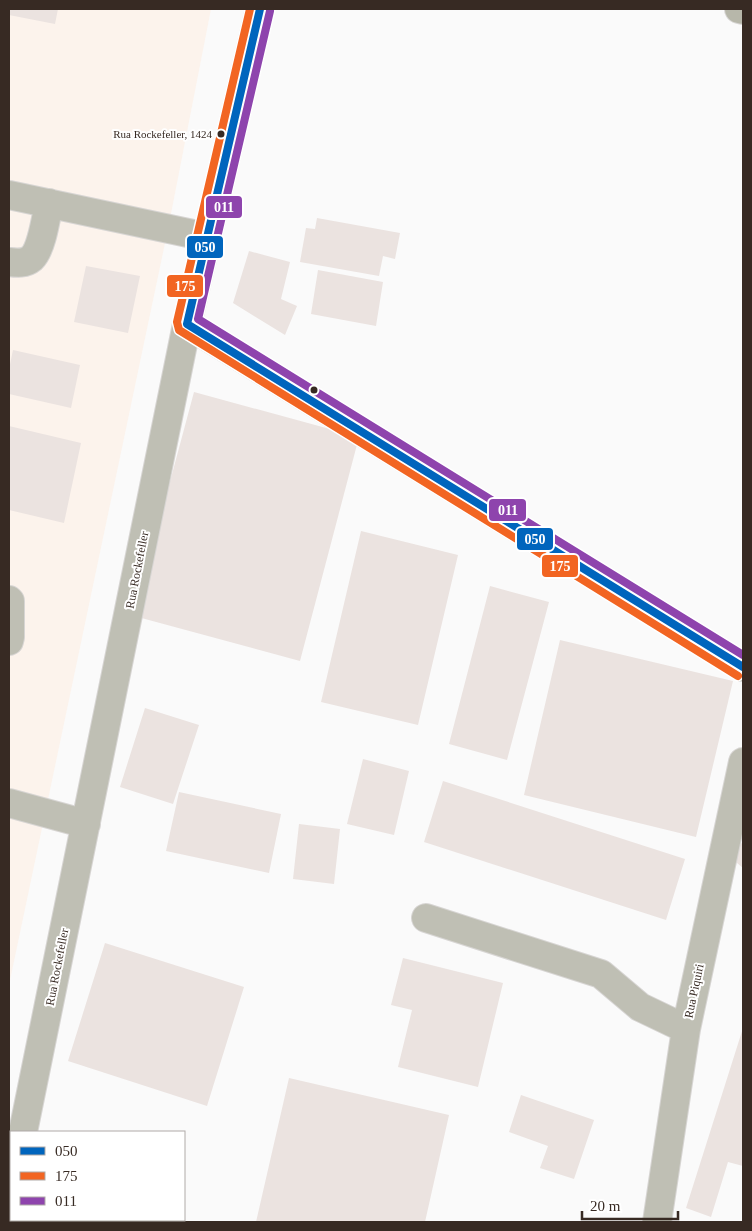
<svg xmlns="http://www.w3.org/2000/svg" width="752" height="1231" viewBox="0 0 752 1231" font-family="Georgia,serif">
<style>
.medical{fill:#fcf3ec}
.building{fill:#ebe3e0}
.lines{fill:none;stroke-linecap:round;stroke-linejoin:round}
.minor-casing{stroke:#d7d5d3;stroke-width:30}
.major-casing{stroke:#d7d5d3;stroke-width:30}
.minor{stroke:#bfbfb4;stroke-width:28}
.major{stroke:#b7b7aa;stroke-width:28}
.bus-1-casing{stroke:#fff;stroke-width:11}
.bus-2-casing{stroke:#fff;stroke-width:11}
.bus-3-casing{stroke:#fff;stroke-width:11}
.bus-1{stroke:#0065bd;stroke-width:8}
.bus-2{stroke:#f26522;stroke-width:8}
.bus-3{stroke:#8e44ad;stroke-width:8}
.bus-dot{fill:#372a23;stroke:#fff;stroke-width:2}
.labels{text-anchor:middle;stroke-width:4;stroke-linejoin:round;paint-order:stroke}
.bus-label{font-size:11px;fill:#372a23;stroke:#fff;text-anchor:end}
.street-label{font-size:12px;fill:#372a23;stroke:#fff}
.line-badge{stroke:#fff;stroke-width:2}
.badge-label{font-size:14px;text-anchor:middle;font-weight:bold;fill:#fff}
</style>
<rect width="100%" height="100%" fill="#fafafa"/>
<path class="medical" d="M 9,9 L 211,9 L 168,229 L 9,985 Z"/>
<path class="building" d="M 9,9 L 58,9 L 55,24 L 9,15 Z
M 317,218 L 400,233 L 395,259 L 383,256 L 379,276 L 300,262 L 306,228 L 315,229 Z
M 249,251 L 290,262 L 281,299 L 297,306 L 285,335 L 233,303 Z
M 86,266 L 140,276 L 128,333 L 74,322 Z
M 318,270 L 383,282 L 376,326 L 311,314 Z
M 13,350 L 80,365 L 71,408 L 9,394 L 9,369 Z
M 194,392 L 359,437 L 300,661 L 134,616 Z
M 9,426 L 81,443 L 64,523 L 9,510 Z
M 361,531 L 458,555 L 418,725 L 321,702 Z
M 490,586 L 549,602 L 507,760 L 449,744 Z
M 560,640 L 733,681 L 696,837 L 524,795 Z
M 145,708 L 199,725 L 173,804 L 120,787 Z
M 363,759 L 409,771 L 394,835 L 347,824 Z
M 443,781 L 685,859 L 666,920 L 424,842 Z
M 179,792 L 281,814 L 269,873 L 166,851 Z
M 299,824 L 340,829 L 334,884 L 293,879 Z
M 743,841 L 743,868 L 731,858 Z
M 105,943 L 244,987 L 207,1106 L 68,1061 Z
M 403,958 L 503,983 L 478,1087 L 398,1067 L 412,1010 L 391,1005 Z
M 743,1028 L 743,1166 L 728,1162 L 711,1217 L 686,1208 Z
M 289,1078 L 449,1115 L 425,1222 L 256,1222 Z
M 521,1095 L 594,1120 L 574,1179 L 540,1168 L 548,1146 L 509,1132 Z"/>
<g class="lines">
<g class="minor-casing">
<path id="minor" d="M 9,195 L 207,237
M 9,262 C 17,263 25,264 32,258 C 42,248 46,217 49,203
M 9,600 L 10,601 L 10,637 L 9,641
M 9,803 L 86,824
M 426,918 L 601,974 L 640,1007 L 686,1029
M 23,1132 L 187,324
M 9,1204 L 11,1191
M 657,1222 L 686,1029 L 743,762"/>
</g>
<g class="major-casing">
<path id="major" d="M 260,9 L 187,324 L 743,667
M 739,9 L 743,10"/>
</g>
<use href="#minor" class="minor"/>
<use href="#major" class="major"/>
<g class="bus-1-casing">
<path id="bus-1" d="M 260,9 L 187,324 L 743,667"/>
</g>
<g class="bus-2-casing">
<path id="bus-2" d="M 250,9 L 177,322 L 179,330 L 738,676"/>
</g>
<g class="bus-3-casing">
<path id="bus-3" d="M 270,11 L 198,319 L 743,655"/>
</g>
<use href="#bus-1" class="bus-1"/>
<use href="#bus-2" class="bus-2"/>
<use href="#bus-3" class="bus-3"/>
</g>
<g class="bus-dot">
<circle cx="221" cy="134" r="4.5"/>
<circle cx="314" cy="390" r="4.5"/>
</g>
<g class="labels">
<g class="bus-label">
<text x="212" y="138">Rua Rockefeller, 1424</text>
</g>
<g class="street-label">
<text transform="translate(137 570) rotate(-79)" y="4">Rua Rockefeller</text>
<text transform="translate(57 967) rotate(-79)" y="4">Rua Rockefeller</text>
<text transform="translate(694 991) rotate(-78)" y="4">Rua Piquiri</text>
</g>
</g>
<g class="line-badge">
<rect x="205" y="195" width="38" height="24" rx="5" fill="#8e44ad"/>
<rect x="186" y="235" width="38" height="24" rx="5" fill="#0065bd"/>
<rect x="166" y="274" width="38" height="24" rx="5" fill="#f26522"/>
<rect x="488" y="498" width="39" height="24" rx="5" fill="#8e44ad"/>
<rect x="516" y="527" width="38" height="24" rx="5" fill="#0065bd"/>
<rect x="541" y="554" width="38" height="24" rx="5" fill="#f26522"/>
</g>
<g class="badge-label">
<text x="224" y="212">011</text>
<text x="205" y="252">050</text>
<text x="185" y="291">175</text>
<text x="508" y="515">011</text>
<text x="535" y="544">050</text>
<text x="560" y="571">175</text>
</g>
<rect width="752" height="1231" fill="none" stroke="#372a23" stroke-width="20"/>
<rect x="10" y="1131" width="175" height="90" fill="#ffffff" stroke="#afaaa7"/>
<rect x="20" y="1147" width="25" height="8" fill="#0065bd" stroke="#afaaa7"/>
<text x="55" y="1156" font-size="15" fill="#372a23">050</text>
<rect x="20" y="1172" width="25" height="8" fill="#f26522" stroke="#afaaa7"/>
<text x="55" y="1181" font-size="15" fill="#372a23">175</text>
<rect x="20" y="1197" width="25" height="8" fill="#8e44ad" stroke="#afaaa7"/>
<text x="55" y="1206" font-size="15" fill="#372a23">011</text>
<path d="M582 1211v8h96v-8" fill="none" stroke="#372a23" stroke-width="2.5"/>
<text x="590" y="1211" font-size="15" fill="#372a23" stroke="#ffffff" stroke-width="4" paint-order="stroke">20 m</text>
</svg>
